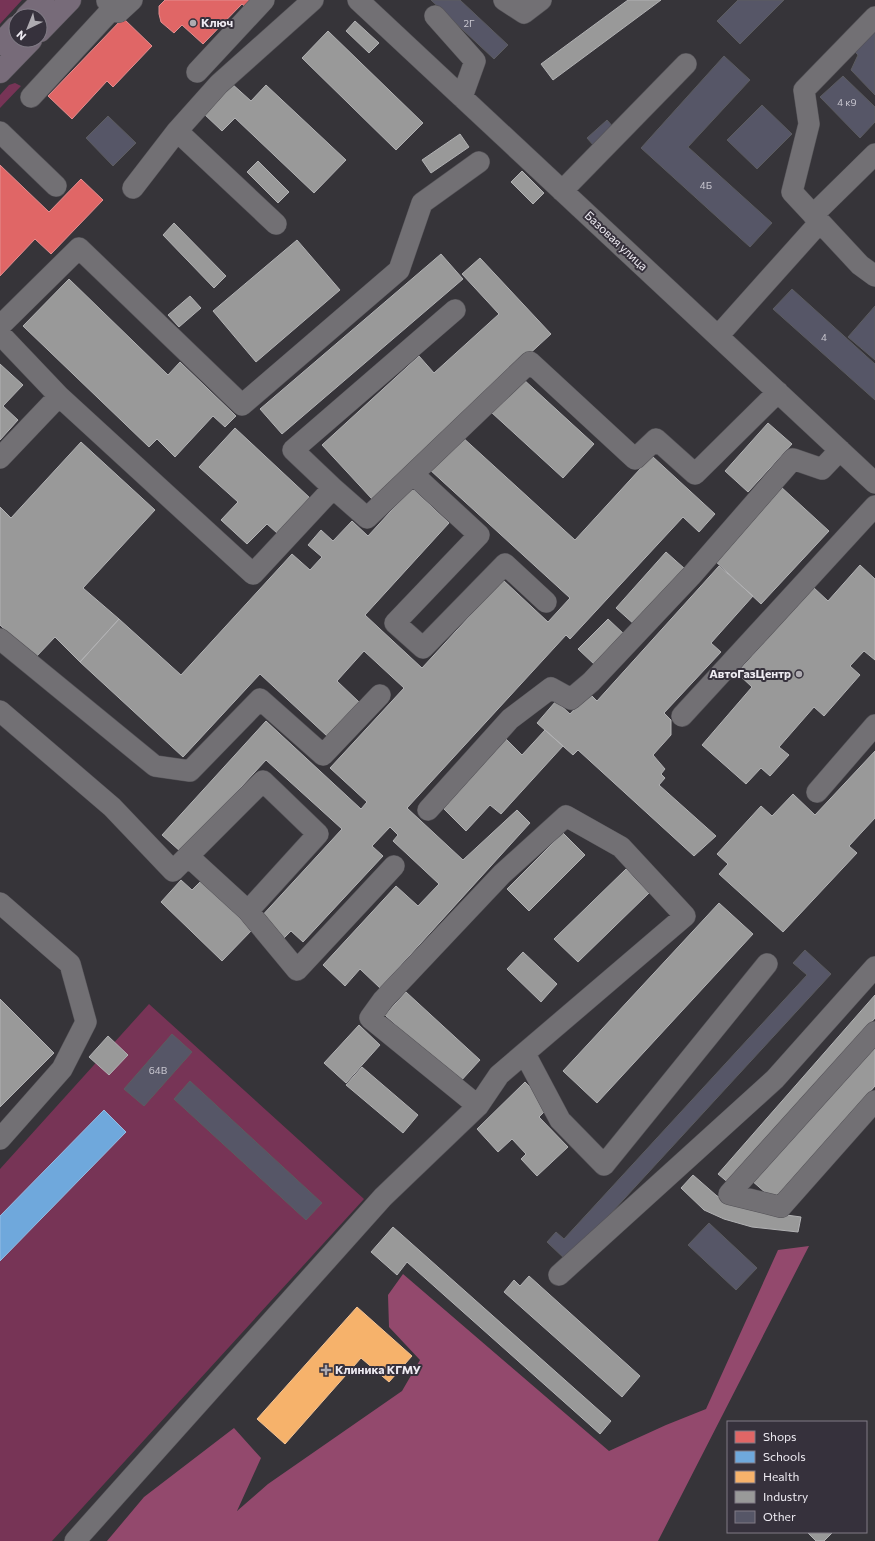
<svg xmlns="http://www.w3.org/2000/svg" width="875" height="1541" viewBox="0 0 875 1541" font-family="Commissioner,sans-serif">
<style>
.green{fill:#773456}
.forest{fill:#93496d}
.shops{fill:#e06666;stroke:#e48e90}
.schools{fill:#6fa8dc;stroke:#95bce3}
.health{fill:#f6b26b;stroke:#f4c394}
.industry{fill:#999;stroke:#b2b2b4}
.building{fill:#565667;stroke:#5c5c60}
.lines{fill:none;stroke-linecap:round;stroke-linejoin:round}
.minor-casing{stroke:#545257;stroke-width:22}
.highway-casing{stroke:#545257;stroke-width:23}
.minor{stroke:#727074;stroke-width:21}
.highway{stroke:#776b79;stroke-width:22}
.poi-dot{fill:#aeabb1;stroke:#36313c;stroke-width:1.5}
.labels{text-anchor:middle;stroke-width:4;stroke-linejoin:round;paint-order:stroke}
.number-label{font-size:10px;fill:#c8c6cf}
.poi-label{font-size:12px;font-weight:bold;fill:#eeebf2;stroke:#36313c;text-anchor:start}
.street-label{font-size:12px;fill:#eeebf2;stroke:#36313c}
</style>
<rect width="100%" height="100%" fill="#363439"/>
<path class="green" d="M 0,0 L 22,0 L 0,24 Z
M 15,83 L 21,86 L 0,108 L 0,95 L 9,85 Z
M 149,1004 L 364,1199 L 52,1541 L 0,1541 L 0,1169 Z"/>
<path class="forest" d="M 809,1246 L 658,1541 L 107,1541 L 144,1497 L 234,1428 L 261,1458 L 237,1511 L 268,1484 L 402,1391 L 420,1360 L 389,1327 L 388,1295 L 403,1274 L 609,1451 L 666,1425 L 706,1409 L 778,1250 Z"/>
<path class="shops" d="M 165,0 L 263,0 L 252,12 L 242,4 L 203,44 L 182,25 L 174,33 L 161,22 L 159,14 L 159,6 Z
M 123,18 L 152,46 L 113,87 L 107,81 L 72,119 L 48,96 Z
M 0,165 L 49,212 L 81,179 L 103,200 L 51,254 L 35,239 L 0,276 Z"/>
<path class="schools" d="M 104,1110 L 126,1132 L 0,1261 L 0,1216 Z"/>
<path class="health" d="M 357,1307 L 412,1356 L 389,1382 L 361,1358 L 285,1444 L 257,1419 Z"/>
<path class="industry" d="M 628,0 L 661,0 L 553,80 L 541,64 Z
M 355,21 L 379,43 L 369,53 L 346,31 Z
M 328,31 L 423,123 L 396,150 L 302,58 Z
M 231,83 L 251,101 L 266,85 L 346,160 L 314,193 L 235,118 L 222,131 L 203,113 Z
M 460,134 L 469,147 L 431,173 L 422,160 Z
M 258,161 L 289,192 L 278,203 L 247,172 Z
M 522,171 L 544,193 L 533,204 L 511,182 Z
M 174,223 L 226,276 L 214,288 L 163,235 Z
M 297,240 L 340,290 L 256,362 L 213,311 Z
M 441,254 L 463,279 L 282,434 L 260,409 Z
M 480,258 L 551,334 L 372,499 L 322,445 L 419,356 L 434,373 L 499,314 L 462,274 Z
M 69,279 L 168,375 L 180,362 L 236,416 L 225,427 L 213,416 L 175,457 L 157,439 L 149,447 L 23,326 Z
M 190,296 L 201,308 L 179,327 L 168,315 Z
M 0,364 L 23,385 L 3,406 L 18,420 L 0,440 Z
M 522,378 L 594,444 L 563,478 L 491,412 Z
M 768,423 L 792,444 L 748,492 L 725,471 Z
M 235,428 L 310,498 L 277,533 L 267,524 L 247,544 L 221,520 L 238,502 L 199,467 Z
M 460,435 L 575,540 L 652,456 L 715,514 L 699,532 L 683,517 L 570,639 L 566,635 L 407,808 L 463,860 L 517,810 L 530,823 L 380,988 L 360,969 L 345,986 L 323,965 L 396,886 L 418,906 L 439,884 L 393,841 L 398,835 L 390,827 L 372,846 L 383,856 L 303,942 L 291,931 L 282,940 L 259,919 L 342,829 L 266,760 L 181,852 L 162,835 L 266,721 L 361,809 L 367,802 L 330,768 L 404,688 L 364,651 L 337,681 L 359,702 L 327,736 L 260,674 L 183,757 L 80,662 L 119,619 L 181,675 L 292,554 L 310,570 L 322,557 L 308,545 L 321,530 L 333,541 L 352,521 L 368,536 L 412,488 L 449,523 L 365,615 L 422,668 L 503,580 L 548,622 L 570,598 L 429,469 Z
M 81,442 L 155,510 L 83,588 L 119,619 L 80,662 L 55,637 L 35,658 L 0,625 L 0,507 L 11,518 Z
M 780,486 L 829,531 L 761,604 L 713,559 Z
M 666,552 L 685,569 L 635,625 L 616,608 Z
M 860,565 L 875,579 L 875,660 L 864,651 L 850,666 L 860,675 L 824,716 L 814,707 L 779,747 L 789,755 L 770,776 L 761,768 L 746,784 L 702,745 L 752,687 L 737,673 L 813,587 L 828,601 Z
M 719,566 L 753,596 L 711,643 L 721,652 L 664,713 L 671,720 L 671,735 L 653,755 L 665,769 L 661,774 L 665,778 L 659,785 L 716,836 L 694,856 L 578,750 L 573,755 L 537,723 L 556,701 L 570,714 L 589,693 L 597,701 Z
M 608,619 L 625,635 L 595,665 L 578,649 Z
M 545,730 L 563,746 L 501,814 L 490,805 L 466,831 L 438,803 L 503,736 L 522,755 Z
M 875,751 L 875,818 L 849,846 L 857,853 L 783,932 L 719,874 L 728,864 L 717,854 L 761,806 L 772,816 L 793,794 L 815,815 Z
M 563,833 L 585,855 L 529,911 L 507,889 Z
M 626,869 L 649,893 L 578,962 L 554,939 Z
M 181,880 L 192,890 L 201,881 L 252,930 L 222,961 L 161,902 Z
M 719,903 L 753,934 L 597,1103 L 563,1071 Z
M 523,952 L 557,984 L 541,1002 L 507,969 Z
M 406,992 L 480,1060 L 459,1083 L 385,1015 Z
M 875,995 L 875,1018 L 730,1184 L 718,1174 Z
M 0,999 L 54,1053 L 0,1107 Z
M 359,1025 L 380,1045 L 346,1083 L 324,1063 Z
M 108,1036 L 128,1055 L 109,1075 L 89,1057 Z
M 875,1040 L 875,1086 L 774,1200 L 751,1180 Z
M 362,1067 L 418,1115 L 403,1133 L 346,1085 Z
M 525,1082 L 549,1107 L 539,1117 L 568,1147 L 537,1176 L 521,1159 L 526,1154 L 512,1139 L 498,1152 L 477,1129 Z
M 693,1175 L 717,1196 L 757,1211 L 801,1217 L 798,1232 L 752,1227 L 724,1219 L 704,1210 L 681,1188 Z
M 393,1227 L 611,1421 L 600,1434 L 407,1262 L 397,1275 L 371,1252 Z
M 529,1276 L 640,1376 L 622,1397 L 504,1292 L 514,1280 L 520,1286 Z
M 807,1532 L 833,1532 L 824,1541 L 816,1541 Z"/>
<path class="building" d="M 431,0 L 460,0 L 508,45 L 494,59 Z
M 738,0 L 784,0 L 740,44 L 717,21 Z
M 875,26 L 875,95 L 851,70 L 858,55 L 852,49 Z
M 724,56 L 750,80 L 688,147 L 772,223 L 750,247 L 641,148 Z
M 843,76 L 875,107 L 875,122 L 860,138 L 820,97 Z
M 762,105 L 792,134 L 757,169 L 727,140 Z
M 108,116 L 136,143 L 113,166 L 86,138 Z
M 607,120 L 614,128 L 594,146 L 587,138 Z
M 792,289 L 875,364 L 875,400 L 773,309 Z
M 875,306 L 875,360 L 848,337 Z
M 805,950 L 831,974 L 567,1261 L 547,1242 L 556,1232 L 564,1239 L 807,975 L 793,963 Z
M 172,1034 L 192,1052 L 144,1106 L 124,1089 Z
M 190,1081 L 322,1203 L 306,1220 L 174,1099 Z
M 709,1223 L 757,1268 L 736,1290 L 688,1245 Z"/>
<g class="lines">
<g class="minor-casing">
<path id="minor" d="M 358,0 L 875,483
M 504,0 L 524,13 L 541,0
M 107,1 L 119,12 L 132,0
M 435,16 L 475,61 L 462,97
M 875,17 L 804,90 L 809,124 L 792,192 L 860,265 L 875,276
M 197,72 L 264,0
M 31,97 L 114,7
M 0,132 L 56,186
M 133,188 L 177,131
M 562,191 L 686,64
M 813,215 L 875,154
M 276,224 L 177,131 L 219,84 L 313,0
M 0,326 L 79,248 L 242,405 L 399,270 L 422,203 L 479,162
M 0,334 L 59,396 L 253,574 L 333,488 L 367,518 L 530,362 L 635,459 L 656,439 L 695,474 L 778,392
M 718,336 L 820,222
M 0,458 L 59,396
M 413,474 L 479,535 L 395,623 L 423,648 L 505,564 L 546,602
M 333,488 L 293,450 L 455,310
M 0,639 L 155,766 L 190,771 L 260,699 L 323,755 L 380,695
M 0,711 L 112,807 L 173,871 L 263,781 L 318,834 L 248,911 L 188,856
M 682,716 L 875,506
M 817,792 L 875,725
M 428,810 L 510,719 L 551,688 L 571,699 L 591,682 L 691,576 L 793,459 L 822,469 L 840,450
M 0,903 L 70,964 L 86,1022 L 62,1069 L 0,1139
M 248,911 L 297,970 L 394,866
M 875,1032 L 729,1194 L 781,1207 L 875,1101
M 525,1054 L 560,1120 L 604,1165 L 767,964
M 559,1275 L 775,1079 L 875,967
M 75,1541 L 383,1197 L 478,1106 L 499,1075 L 685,916 L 621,847 L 566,816 L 502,874 L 383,1000 L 370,1018 L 478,1106"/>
</g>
<g class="highway-casing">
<path id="highway" d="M 27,16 L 43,0
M 40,31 L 70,0
M 0,44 L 16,27
M 0,72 L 31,40"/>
</g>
<use href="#minor" class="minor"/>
<use href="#highway" class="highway"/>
</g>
<g class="poi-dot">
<circle cx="193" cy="23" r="4"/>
<circle cx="799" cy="674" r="4"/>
<path d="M324 1364h4v4h4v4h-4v4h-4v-4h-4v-4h4z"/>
</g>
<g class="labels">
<g class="number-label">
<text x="469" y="27">2Г</text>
<text x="847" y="106">4 к9</text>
<text x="706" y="189">4Б</text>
<text x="824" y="341">4</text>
<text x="158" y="1074">64В</text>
</g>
<g class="poi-label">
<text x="201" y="27">Ключ</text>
<text x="791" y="678" text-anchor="end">АвтоГазЦентр</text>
<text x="335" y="1374">Клиника КГМУ</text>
</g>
<g class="street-label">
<text transform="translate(616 241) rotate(43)" y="4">Базовая улица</text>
</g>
</g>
<rect x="727" y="1421" width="140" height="112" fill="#36313c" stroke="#807b85"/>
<rect x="735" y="1431" width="20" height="12" fill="#e06666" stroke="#807b85"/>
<text x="763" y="1441" font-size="12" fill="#eeebf2">Shops</text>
<rect x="735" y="1451" width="20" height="12" fill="#6fa8dc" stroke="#807b85"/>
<text x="763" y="1461" font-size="12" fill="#eeebf2">Schools</text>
<rect x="735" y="1471" width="20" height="12" fill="#f6b26b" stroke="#807b85"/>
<text x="763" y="1481" font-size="12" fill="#eeebf2">Health</text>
<rect x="735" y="1491" width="20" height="12" fill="#999999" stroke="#807b85"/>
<text x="763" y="1501" font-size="12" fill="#eeebf2">Industry</text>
<rect x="735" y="1511" width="20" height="12" fill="#565667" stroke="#807b85"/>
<text x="763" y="1521" font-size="12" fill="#eeebf2">Other</text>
<g transform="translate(28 28) rotate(223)"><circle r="19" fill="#36313c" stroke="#807b85"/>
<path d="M0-3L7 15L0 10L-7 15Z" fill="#aeabb1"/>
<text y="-6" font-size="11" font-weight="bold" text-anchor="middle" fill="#eeebf2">N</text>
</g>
</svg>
